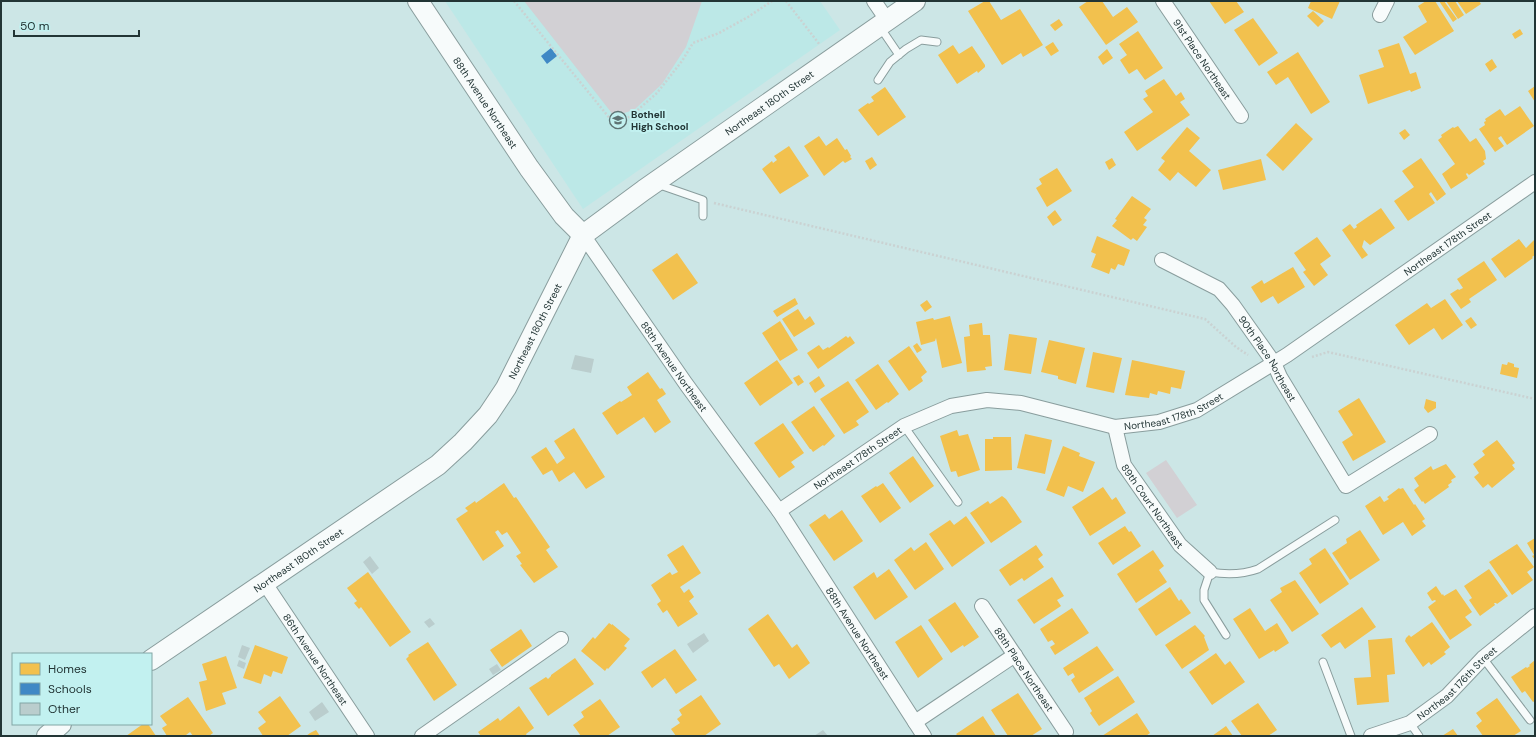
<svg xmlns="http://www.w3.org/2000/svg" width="1536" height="737" viewBox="0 0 1536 737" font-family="'DM Sans',sans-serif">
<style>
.built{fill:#bce8e7}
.green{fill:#d2d0d4}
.homes{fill:#f2c14e}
.schools{fill:#3f88c5}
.building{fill:#bacdcd}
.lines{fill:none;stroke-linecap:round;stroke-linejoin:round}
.lane-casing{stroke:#899d9d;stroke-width:9}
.street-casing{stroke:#899d9d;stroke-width:16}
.secondary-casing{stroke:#899d9d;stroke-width:22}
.path{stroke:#cad2d2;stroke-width:2.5;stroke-dasharray:2 2;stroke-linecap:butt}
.lane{stroke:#f7fbfb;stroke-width:7}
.street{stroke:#f7fbfb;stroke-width:14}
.secondary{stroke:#f7fbfb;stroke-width:20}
.labels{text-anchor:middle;stroke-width:4;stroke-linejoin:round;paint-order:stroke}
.street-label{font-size:10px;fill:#223535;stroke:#c2f1f0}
.poi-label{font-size:10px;font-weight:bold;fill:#223535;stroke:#c2f1f0;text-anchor:start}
</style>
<rect width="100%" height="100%" fill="#cce6e6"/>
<path class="built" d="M 445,1 L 820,1 L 840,30 L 583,209 Z"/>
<path class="green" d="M 524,1 L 702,1 L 686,47 L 662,84 L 634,110 L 614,116 Z
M 1166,460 L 1197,505 L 1177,518 L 1146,473 Z"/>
<path class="homes" d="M 985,1 L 989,1 L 1001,20 L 1020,9 L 1043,45 L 1023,57 L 1021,53 L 1002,65 L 968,11 Z
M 1088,1 L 1102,1 L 1113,17 L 1127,7 L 1138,22 L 1106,45 L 1079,7 Z
M 1209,1 L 1236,1 L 1244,12 L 1225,24 Z
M 1311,1 L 1340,1 L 1332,19 L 1308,8 Z
M 1426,1 L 1435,1 L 1454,31 L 1415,55 L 1403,37 L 1427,22 L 1418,6 Z
M 1439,1 L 1444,1 L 1457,19 L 1453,22 Z
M 1446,1 L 1455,1 L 1464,15 L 1458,19 Z
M 1457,1 L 1479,1 L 1481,4 L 1466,14 Z
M 1313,11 L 1324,21 L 1318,27 L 1307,16 Z
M 1253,18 L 1278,53 L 1259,66 L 1234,30 Z
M 1059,19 L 1063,25 L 1055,31 L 1050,25 Z
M 1520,29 L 1523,34 L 1515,39 L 1512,34 Z
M 1138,31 L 1163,68 L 1145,80 L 1137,69 L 1129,74 L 1120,60 L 1127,55 L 1119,44 Z
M 1053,42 L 1059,51 L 1051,56 L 1045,47 Z
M 1399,43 L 1410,74 L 1416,72 L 1421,88 L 1411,92 L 1410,90 L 1368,104 L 1359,75 L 1384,67 L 1378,50 Z
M 953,45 L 959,54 L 972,46 L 985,65 L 985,67 L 978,73 L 977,71 L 957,84 L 938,55 Z
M 1107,49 L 1113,58 L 1103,65 L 1098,57 Z
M 1298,52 L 1330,102 L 1311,114 L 1288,77 L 1276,85 L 1267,72 Z
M 1492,59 L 1497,67 L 1490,72 L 1485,64 Z
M 1164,79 L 1176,96 L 1181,92 L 1185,99 L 1180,102 L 1190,115 L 1137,151 L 1124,132 L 1153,112 L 1143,99 L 1148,96 L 1145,91 Z
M 1535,86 L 1535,102 L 1528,91 Z
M 885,87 L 906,117 L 878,136 L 858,110 L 868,103 L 869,104 L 874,101 L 871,97 Z
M 1520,106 L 1534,126 L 1507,145 L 1501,136 L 1498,138 L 1504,146 L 1495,152 L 1479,129 L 1485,125 L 1484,122 L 1486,121 L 1485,119 L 1500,109 L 1505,116 Z
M 1296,123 L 1313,139 L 1283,171 L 1266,155 Z
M 1458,126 L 1470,142 L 1476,138 L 1485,151 L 1486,159 L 1483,161 L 1485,164 L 1469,175 L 1467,173 L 1466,174 L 1468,178 L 1451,189 L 1442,174 L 1455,164 L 1438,140 L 1442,137 L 1441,135 L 1453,127 L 1454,128 Z
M 1187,127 L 1200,138 L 1189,151 L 1211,170 L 1196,187 L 1178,172 L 1170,181 L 1158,170 L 1165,161 L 1161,158 Z
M 1405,129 L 1410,135 L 1404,140 L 1399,133 Z
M 819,136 L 826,146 L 837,138 L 845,150 L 847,149 L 851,156 L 850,157 L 852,159 L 845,163 L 843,161 L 824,176 L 804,146 Z
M 789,146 L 809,176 L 780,194 L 762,169 L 772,161 L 773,163 L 777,160 L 774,156 Z
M 872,157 L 877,165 L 870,170 L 865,161 Z
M 1112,158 L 1116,165 L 1109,170 L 1105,162 Z
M 1421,158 L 1446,194 L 1437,201 L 1431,192 L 1429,194 L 1435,203 L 1408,221 L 1394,201 L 1414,187 L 1402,171 Z
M 1261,159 L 1266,180 L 1223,190 L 1218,170 Z
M 1057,168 L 1072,191 L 1047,207 L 1036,188 L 1042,184 L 1039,179 Z
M 1132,196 L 1151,209 L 1144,218 L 1147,220 L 1143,225 L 1147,227 L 1137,241 L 1133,238 L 1131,240 L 1112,226 L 1117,220 L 1115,219 Z
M 1381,208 L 1395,228 L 1370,245 L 1364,240 L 1362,247 L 1368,255 L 1362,259 L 1342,230 L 1350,224 L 1354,229 L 1357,227 L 1356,225 Z
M 1055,210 L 1062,220 L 1053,226 L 1047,217 Z
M 1097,236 L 1130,250 L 1124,266 L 1118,264 L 1115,270 L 1111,268 L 1109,274 L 1091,267 L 1096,254 L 1091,252 Z
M 1317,237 L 1331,256 L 1320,264 L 1328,275 L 1314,286 L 1303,272 L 1306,270 L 1294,253 Z
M 1519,239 L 1526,248 L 1535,239 L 1535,255 L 1532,257 L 1533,258 L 1505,278 L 1491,259 Z
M 677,253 L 698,283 L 673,300 L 652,270 Z
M 1484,261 L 1497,280 L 1469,299 L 1471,302 L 1461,309 L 1450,294 L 1458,289 L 1459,290 L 1463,288 L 1457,279 Z
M 1293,267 L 1305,287 L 1278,304 L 1273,296 L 1261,303 L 1251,287 L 1262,280 L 1264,284 Z
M 795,298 L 798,304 L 777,317 L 773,311 Z
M 1445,299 L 1463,325 L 1442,340 L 1434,328 L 1409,345 L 1395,325 L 1427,303 L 1431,308 Z
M 927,300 L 932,307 L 925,312 L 920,305 Z
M 798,309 L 805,320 L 810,316 L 815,324 L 794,337 L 782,319 Z
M 950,316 L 962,363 L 942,368 L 936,338 L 935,341 L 921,345 L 916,322 L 933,318 L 934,320 Z
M 1471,317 L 1477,325 L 1471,329 L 1465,321 Z
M 780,321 L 798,350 L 780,361 L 762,333 Z
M 982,323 L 983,335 L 990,335 L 992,366 L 985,367 L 986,370 L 967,372 L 964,337 L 970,336 L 969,325 Z
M 1009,334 L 1037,338 L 1031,374 L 1004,370 Z
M 846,336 L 848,338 L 850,336 L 855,343 L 818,369 L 807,353 L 819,345 L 823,350 L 828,347 L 829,348 Z
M 1049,340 L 1085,348 L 1076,384 L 1058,379 L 1058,376 L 1041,372 Z
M 917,343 L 922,350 L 917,353 L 913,346 Z
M 909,346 L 927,372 L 921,377 L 923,381 L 909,391 L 888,361 Z
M 1093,352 L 1122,358 L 1114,393 L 1086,387 Z
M 777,360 L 793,383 L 760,406 L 744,383 Z
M 1132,360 L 1185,371 L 1181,389 L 1171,387 L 1170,394 L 1158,391 L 1157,395 L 1150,393 L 1149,398 L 1125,395 Z
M 1508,362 L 1514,364 L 1514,367 L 1519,368 L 1517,378 L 1500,374 L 1502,364 L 1507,365 Z
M 878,364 L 899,394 L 888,403 L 887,402 L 876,410 L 855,380 Z
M 648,372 L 660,389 L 662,388 L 666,394 L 657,400 L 671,422 L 655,433 L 644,417 L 617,435 L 602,413 L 620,401 L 621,402 L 632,395 L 627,387 Z
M 799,375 L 804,382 L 798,386 L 793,378 Z
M 819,376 L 825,386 L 815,393 L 809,383 Z
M 848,381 L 869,412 L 856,421 L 859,425 L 844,434 L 820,399 Z
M 1359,398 L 1386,442 L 1353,461 L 1342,442 L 1353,435 L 1338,411 Z
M 1426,399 L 1436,402 L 1436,408 L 1428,413 L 1424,408 Z
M 814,406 L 835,436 L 824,446 L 823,445 L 813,452 L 811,449 L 810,449 L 791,422 Z
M 783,423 L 804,453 L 791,462 L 795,467 L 779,478 L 754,443 Z
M 574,428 L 605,477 L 586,489 L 574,472 L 559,482 L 552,470 L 543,475 L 531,457 L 546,447 L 557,464 L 565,458 L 554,441 Z
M 957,430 L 959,436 L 968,434 L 980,470 L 958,477 L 956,471 L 951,472 L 940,436 Z
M 1025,434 L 1052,440 L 1045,474 L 1017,468 Z
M 993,437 L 1011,437 L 1012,470 L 985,471 L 985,439 L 993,439 Z
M 1497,440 L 1515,463 L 1512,465 L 1515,469 L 1492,488 L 1488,484 L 1483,488 L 1474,477 L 1479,473 L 1473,464 L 1485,455 L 1482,451 Z
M 1063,446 L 1080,453 L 1079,456 L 1095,462 L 1083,492 L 1068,486 L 1064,497 L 1046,490 Z
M 913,456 L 934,486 L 910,503 L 889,473 Z
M 1446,464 L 1456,477 L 1451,480 L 1452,482 L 1448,485 L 1449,487 L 1425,504 L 1423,501 L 1422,502 L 1414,490 L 1419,486 L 1414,478 L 1431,466 L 1433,470 Z
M 504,483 L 514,498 L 516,497 L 550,547 L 546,550 L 558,567 L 534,583 L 520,565 L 522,564 L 516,556 L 521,553 L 507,532 L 502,535 L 498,530 L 495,532 L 504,546 L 483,561 L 456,519 L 468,511 L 465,508 L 475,501 L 476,503 Z
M 883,483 L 901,508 L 880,523 L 861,496 L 876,486 L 877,487 Z
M 1103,487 L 1112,500 L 1116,497 L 1126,513 L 1090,536 L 1072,507 Z
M 1399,488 L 1400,489 L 1403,488 L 1414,505 L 1415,504 L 1425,519 L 1422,521 L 1426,526 L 1412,536 L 1403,522 L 1383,535 L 1365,506 L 1380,496 L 1384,502 L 1389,499 L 1387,497 Z
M 1002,496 L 1006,499 L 1022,522 L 991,543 L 970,513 L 988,501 L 990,504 Z
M 842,510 L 863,541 L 834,561 L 809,525 L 825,514 L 829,519 Z
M 966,516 L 985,543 L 952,567 L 929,534 L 950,520 L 954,525 Z
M 1125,526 L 1129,532 L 1131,531 L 1141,546 L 1113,565 L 1098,543 Z
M 1360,530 L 1380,560 L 1350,580 L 1332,553 L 1347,543 L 1346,539 Z
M 1535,538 L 1535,560 L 1532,556 L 1534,555 L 1527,543 Z
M 926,542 L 944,569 L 915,590 L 894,560 L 911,547 L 914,551 Z
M 1517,544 L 1534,567 L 1527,572 L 1533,580 L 1512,595 L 1489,562 Z
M 683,545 L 701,573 L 680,587 L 684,593 L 689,589 L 694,597 L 689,601 L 698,614 L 678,627 L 667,610 L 663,613 L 657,604 L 661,601 L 651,585 L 670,572 L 672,575 L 678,572 L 667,555 Z
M 1036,545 L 1043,555 L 1038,559 L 1044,567 L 1024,581 L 1022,578 L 1010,586 L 999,570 Z
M 1325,548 L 1349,584 L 1320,604 L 1299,573 L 1312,564 L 1309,559 Z
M 1153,550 L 1164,566 L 1159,570 L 1167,582 L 1136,603 L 1117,574 Z
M 889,569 L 908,597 L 875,620 L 853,587 L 874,572 L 877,578 Z
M 1489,569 L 1508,596 L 1497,604 L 1496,603 L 1494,603 L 1495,605 L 1480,616 L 1469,600 L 1472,598 L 1464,586 Z
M 368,572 L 411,632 L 390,647 L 361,607 L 359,609 L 354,603 L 357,601 L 347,588 Z
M 1052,577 L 1064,596 L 1057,600 L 1061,606 L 1034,624 L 1017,600 Z
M 1295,580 L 1319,614 L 1292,632 L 1270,600 L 1282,592 L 1280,588 Z
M 1436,586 L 1442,595 L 1443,594 L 1444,596 L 1456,589 L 1472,612 L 1465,617 L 1472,625 L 1450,640 L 1428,607 L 1436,601 L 1435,600 L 1432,601 L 1427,593 Z
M 1170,587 L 1179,601 L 1181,599 L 1191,613 L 1156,636 L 1138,609 Z
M 955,602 L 979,637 L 964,647 L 963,645 L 951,653 L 928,620 Z
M 1362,607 L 1376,627 L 1345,649 L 1340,642 L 1331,648 L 1321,635 Z
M 1072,608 L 1089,633 L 1055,655 L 1050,647 L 1055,644 L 1052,640 L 1048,642 L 1040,629 Z
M 1250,608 L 1265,631 L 1277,623 L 1289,643 L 1275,652 L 1274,650 L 1259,659 L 1233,619 Z
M 768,614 L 792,648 L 797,644 L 810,663 L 789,679 L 779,664 L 774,667 L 748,629 Z
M 1432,622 L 1450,647 L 1444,652 L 1446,654 L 1431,665 L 1429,662 L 1423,667 L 1405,641 L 1406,638 L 1409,635 L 1411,637 Z
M 609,623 L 612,625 L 612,624 L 630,639 L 624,646 L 627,648 L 608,669 L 607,668 L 605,671 L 581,651 L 593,637 L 595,639 Z
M 921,625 L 943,659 L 918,678 L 895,642 Z
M 1195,625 L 1205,636 L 1204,637 L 1209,650 L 1182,669 L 1165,645 Z
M 521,629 L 532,646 L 502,667 L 490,650 Z
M 1392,638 L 1395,674 L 1387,675 L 1389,702 L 1357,705 L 1354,678 L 1371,677 L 1368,640 Z
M 428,642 L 457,685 L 434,701 L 406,659 L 409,656 L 408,655 Z
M 255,645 L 288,657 L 282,674 L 273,671 L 271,677 L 264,674 L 261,684 L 243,678 Z
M 1097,646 L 1114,670 L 1079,693 L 1071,680 L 1075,677 L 1073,673 L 1068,676 L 1063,668 Z
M 675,649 L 697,680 L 676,694 L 665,678 L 652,688 L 641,672 Z
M 1216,653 L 1225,665 L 1230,661 L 1245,682 L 1212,705 L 1189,672 Z
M 226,656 L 237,688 L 222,693 L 226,704 L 206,711 L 199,682 L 207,680 L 202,664 Z
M 575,658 L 594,684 L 548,716 L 529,688 L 546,677 L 548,679 L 551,676 L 551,675 Z
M 1535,660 L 1535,701 L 1533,702 L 1525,691 L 1522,693 L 1511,677 L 1526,667 L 1527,668 L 1530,666 L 1529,665 Z
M 1118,676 L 1135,702 L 1099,726 L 1090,713 L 1092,711 L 1084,698 Z
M 1018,693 L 1042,729 L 1031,736 L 1008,736 L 991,710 Z
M 701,695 L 721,724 L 704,736 L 676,736 L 671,729 L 680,723 L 677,719 L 682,715 L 679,710 Z
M 280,696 L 301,726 L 287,736 L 263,736 L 258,728 L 266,722 L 258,712 Z
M 188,697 L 213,733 L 209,736 L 193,736 L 190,732 L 186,735 L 187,736 L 167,736 L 162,728 L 167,725 L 160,716 Z
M 1497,698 L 1521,731 L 1513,736 L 1483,736 L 1476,726 L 1482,721 L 1476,713 Z
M 600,699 L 620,727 L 607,736 L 581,736 L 573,725 L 584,717 L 581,712 Z
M 1258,703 L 1277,730 L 1268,736 L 1242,736 L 1231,721 Z
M 519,706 L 534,728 L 526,734 L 527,736 L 481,736 L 478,732 L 498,718 L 500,721 Z
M 1137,713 L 1150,733 L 1146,736 L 1102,736 Z
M 983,716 L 996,736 L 958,736 L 956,734 Z
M 143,724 L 148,724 L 156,736 L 126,736 Z
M 1226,726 L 1233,736 L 1212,736 Z
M 1453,729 L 1458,736 L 1442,736 Z
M 316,730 L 320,736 L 306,736 L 310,733 Z"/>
<path class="schools" d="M 551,48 L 557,56 L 547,64 L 541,56 Z"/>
<path class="building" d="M 575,355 L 594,359 L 591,373 L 571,369 Z
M 370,556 L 379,568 L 372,574 L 363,562 Z
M 430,618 L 435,624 L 429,628 L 424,622 Z
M 704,633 L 709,641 L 693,653 L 687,644 Z
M 242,645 L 250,648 L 245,660 L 238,657 Z
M 239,660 L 246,663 L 244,669 L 237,666 Z
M 497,664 L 501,670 L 493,675 L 489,669 Z
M 322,702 L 329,712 L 315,721 L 309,712 Z
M 823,730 L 828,736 L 814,736 Z"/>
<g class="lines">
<g class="lane-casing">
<path id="lane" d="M 880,27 L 899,55
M 878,80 L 890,62 L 906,49 L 921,40 L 937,42
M 657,184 L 703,200 L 703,216
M 904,426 L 958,502
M 1226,635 L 1204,600 L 1204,590 L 1210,572 C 1227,575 1241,575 1258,569 L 1335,520
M 1483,658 L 1530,720
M 1323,662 L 1351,736
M 1410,723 L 1419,736"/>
</g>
<g class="street-casing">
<g id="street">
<path d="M 874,1 L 887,20"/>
<path id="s1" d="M 1163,1 L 1241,116"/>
<path d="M 1380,15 L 1387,1"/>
<path id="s2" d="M 583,235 L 686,384 L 779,511 L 924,736"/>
<path id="s3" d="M 1162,260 L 1219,289 L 1233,305 L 1274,363 L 1280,377 L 1346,486 L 1430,434"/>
<path id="s4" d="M 1115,427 L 1124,465 L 1180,545 L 1210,572"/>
<path id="s5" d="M 779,511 L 904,426 L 951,406 L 987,400 L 1021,403 L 1115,427 L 1159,422 L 1197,410 L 1287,355 L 1535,182"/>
<path id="s6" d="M 264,582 L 367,736"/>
<path id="s7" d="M 982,606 L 1066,732"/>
<path d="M 915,722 L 1015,655"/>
<path d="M 422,736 L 561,639"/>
<path id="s8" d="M 1371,736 L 1410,723 L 1447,696 L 1483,658 L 1535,616"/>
</g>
</g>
<g class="secondary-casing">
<g id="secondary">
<path id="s9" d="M 418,1 L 529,168 L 564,216 L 583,235"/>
<path id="s10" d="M 151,660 L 438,465 L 463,442 L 488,415 L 506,388 L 583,235 L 644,190 L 915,1"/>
<path d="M 47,736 L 61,724"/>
</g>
</g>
<path class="path" d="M 514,1 L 616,126 L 632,115 L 657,93 L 682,61 L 693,43 L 719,33 L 748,17 L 772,1
M 786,1 L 820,45
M 714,203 L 1205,319 L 1236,347 L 1248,355
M 1312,357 L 1328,352 L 1535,399"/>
<use href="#lane" class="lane"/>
<use href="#street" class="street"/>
<use href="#secondary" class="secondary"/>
</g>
<defs>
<g id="school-ring" transform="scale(0.9)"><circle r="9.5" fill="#c2f1f0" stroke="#5e7373" stroke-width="1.5"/><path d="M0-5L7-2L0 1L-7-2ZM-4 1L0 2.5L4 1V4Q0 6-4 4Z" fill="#5e7373"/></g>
</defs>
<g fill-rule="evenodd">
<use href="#school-ring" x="618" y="120"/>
</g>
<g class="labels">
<g class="street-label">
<text dy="4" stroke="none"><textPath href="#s1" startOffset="70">91st Place Northeast</textPath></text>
<text dy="4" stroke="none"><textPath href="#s10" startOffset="850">Northeast 180th Street</textPath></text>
<text dy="4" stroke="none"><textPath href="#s9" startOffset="122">88th Avenue Northeast</textPath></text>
<text dy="4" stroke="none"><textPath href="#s5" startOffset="755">Northeast 178th Street</textPath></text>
<text dy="4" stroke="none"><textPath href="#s10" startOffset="514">Northeast 180th Street</textPath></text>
<text dy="4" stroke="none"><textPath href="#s3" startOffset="149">90th Place Northeast</textPath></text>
<text dy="4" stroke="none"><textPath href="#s2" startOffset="160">88th Avenue Northeast</textPath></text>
<text dy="4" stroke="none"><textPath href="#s5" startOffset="431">Northeast 178th Street</textPath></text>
<text dy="4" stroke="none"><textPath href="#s5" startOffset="95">Northeast 178th Street</textPath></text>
<text dy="4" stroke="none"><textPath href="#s4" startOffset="89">89th Court Northeast</textPath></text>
<text dy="4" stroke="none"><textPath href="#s10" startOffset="178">Northeast 180th Street</textPath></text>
<text dy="4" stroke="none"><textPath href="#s2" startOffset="484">88th Avenue Northeast</textPath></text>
<text dy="4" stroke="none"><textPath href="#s6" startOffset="93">86th Avenue Northeast</textPath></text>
<text dy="4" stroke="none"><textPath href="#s7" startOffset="76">88th Place Northeast</textPath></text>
<text dy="4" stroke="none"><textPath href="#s8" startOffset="103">Northeast 176th Street</textPath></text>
</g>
<g class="poi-label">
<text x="631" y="118">Bothell<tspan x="631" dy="12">High School</tspan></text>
</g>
</g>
<rect width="1536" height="737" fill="none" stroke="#223535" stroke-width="4"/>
<rect x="12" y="653" width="140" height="72" fill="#c2f1f0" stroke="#82a6a5"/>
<rect x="20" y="663" width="20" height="12" fill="#f2c14e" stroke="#82a6a5"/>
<text x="48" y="673" font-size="12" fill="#223535">Homes</text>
<rect x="20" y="683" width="20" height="12" fill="#3f88c5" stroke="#82a6a5"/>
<text x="48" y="693" font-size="12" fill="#223535">Schools</text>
<rect x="20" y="703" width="20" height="12" fill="#bacdcd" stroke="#82a6a5"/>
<text x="48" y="713" font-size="12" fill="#223535">Other</text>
<path d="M14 30v6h125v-6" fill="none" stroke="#223535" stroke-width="2"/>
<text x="20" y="30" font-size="12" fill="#223535" stroke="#c2f1f0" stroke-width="3" paint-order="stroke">50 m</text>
</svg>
